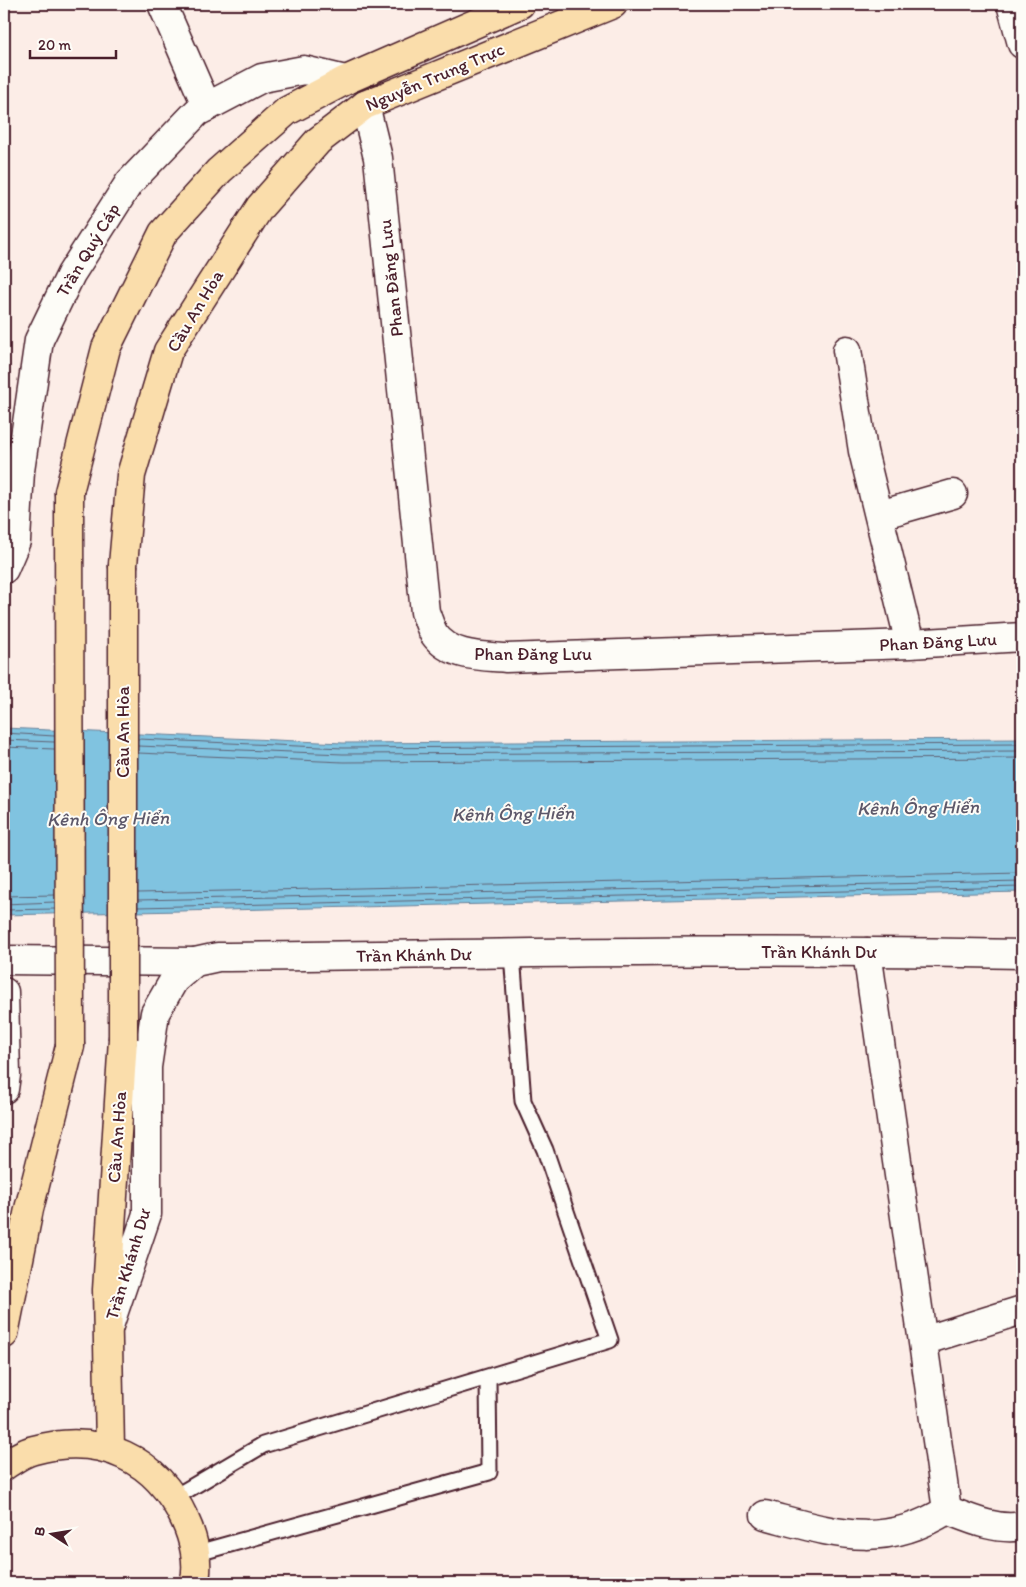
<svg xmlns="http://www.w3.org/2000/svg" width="1026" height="1587" viewBox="0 0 1026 1587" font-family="Itim,sans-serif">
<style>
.water{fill:#80c3e0;stroke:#6a8198}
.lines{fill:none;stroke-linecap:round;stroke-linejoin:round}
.shore{stroke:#606173;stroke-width:1}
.lane-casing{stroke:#4a1f2b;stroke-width:19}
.street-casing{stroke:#4a1f2b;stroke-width:31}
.secondary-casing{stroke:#4a1f2b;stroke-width:31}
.primary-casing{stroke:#4a1f2b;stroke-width:31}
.lane{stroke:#fdfcf7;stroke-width:15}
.street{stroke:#fdfcf7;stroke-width:28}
.secondary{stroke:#fdfcf7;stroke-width:28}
.primary{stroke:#faddab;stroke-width:28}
.primary-bridge-casing{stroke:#4a1f2b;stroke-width:31;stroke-linecap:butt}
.primary-bridge{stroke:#faddab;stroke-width:28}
.labels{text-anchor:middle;stroke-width:4;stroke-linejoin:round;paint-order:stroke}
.street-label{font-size:18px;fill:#4a1f2b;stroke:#fdfcf7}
.water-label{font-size:19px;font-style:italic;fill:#5d586a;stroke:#fdfcf7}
</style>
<rect width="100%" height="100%" fill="#fcede7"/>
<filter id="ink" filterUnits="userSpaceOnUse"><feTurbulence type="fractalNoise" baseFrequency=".02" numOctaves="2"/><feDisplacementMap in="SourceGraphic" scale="10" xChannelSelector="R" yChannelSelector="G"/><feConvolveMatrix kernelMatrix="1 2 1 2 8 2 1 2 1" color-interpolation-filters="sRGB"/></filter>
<g filter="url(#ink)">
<path class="water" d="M 4,728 L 343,743 L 1022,739 L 1022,892 L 4,915 Z"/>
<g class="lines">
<path class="shore" d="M 4,733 L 54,736
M 138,739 L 343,748 L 1022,744
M 4,740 L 54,742
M 138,746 L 343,754 L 1022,751
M 4,747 L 54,749
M 138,753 L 343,762 L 1022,758
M 138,893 L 1022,873
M 4,896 L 55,895
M 138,900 L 1022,881
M 4,904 L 55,902
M 138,907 L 1022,887
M 4,910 L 55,909"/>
<g class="lane-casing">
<path id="lane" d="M 175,1497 L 263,1445 L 610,1340 L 545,1150 L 523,1101 L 512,954
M 194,1554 L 489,1472 L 488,1378"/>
</g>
<g class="street-casing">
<path id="street" d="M 162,4 L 207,107
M 1011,4 L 1022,44
M 365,105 L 378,158 L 425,612 C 428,619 430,627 434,634 C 450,657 482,656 506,658 L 910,644 L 1022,637
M 847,350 L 863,451 L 910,644
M 880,515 L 953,494
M 4,960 L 195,962
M 4,992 L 6,1075 L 4,1089
M 923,1341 L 1022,1310
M 947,1510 C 970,1519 997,1531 1022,1526
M 765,1515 C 834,1533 882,1551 947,1510 L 867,952"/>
</g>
<g class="secondary-casing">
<path id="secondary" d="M 4,569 L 16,541 L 20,471 L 39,340 L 71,274 L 129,183 L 197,112 L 262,78 L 304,70 L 346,80
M 109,1326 L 147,1214 L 147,1067 L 155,1013 L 174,980 L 195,962 L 218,957 C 486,954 754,948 1022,954"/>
</g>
<g class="primary-casing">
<path id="primary" d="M 69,492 L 106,348 L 163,233 L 219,171 L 287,111 L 346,80 L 520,4
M 123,565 L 131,475 L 168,351 L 260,207 L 318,141 L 365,105 L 613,4
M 4,1334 L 29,1209 L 70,1046
M 110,1449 L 107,1290 L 123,1039
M 4,1466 C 13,1460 24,1452 34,1450 C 100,1432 157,1458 185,1520 C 193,1537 200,1564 194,1583"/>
</g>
<use href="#lane" class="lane"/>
<use href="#street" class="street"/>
<use href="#secondary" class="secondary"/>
<use href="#primary" class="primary"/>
<g class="primary-bridge-casing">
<path id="primary-bridge" d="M 69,492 L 70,1046
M 123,1039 L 123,565"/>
</g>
<use href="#primary-bridge" class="primary-bridge"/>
</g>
</g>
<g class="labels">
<g class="street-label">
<text transform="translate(435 77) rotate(-23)" y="6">Nguyễn Trung Trực</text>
<text transform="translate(88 250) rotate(-59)" y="6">Trần Quý Cáp</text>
<text transform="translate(391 278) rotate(-96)" y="6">Phan Đăng Lưu</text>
<text transform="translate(195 311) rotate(-59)" y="6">Cầu An Hòa</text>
<text transform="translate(938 642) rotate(-3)" y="6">Phan Đăng Lưu</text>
<text x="533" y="660">Phan Đăng Lưu</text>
<text transform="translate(123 732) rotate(-90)" y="6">Cầu An Hòa</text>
<text x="819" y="958">Trần Khánh Dư</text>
<text transform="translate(414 955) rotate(-1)" y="6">Trần Khánh Dư</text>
<text transform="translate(117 1137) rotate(-86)" y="6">Cầu An Hòa</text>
<text transform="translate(128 1264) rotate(-73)" y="6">Trần Khánh Dư</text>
</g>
<g class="water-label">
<text transform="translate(918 807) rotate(-1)" y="7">Kênh Ông Hiển</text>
<text transform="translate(513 813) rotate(-1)" y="7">Kênh Ông Hiển</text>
<text transform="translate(108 818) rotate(-1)" y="7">Kênh Ông Hiển</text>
</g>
</g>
<rect width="1026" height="1587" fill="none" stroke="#fdfcf7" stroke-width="20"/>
<rect x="10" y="10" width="1006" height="1567" fill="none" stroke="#4a1f2b" stroke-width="2" filter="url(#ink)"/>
<g transform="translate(52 1534) rotate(282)" stroke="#fdfcf7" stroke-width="4" paint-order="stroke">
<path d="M0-4L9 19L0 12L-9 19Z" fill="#4a1f2b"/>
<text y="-8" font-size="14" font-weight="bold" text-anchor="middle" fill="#4a1f2b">B</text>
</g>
<path d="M30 50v8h86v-8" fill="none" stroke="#4a1f2b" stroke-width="2.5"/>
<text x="38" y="50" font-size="15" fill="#4a1f2b" stroke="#fdfcf7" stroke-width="4" paint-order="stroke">20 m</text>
</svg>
